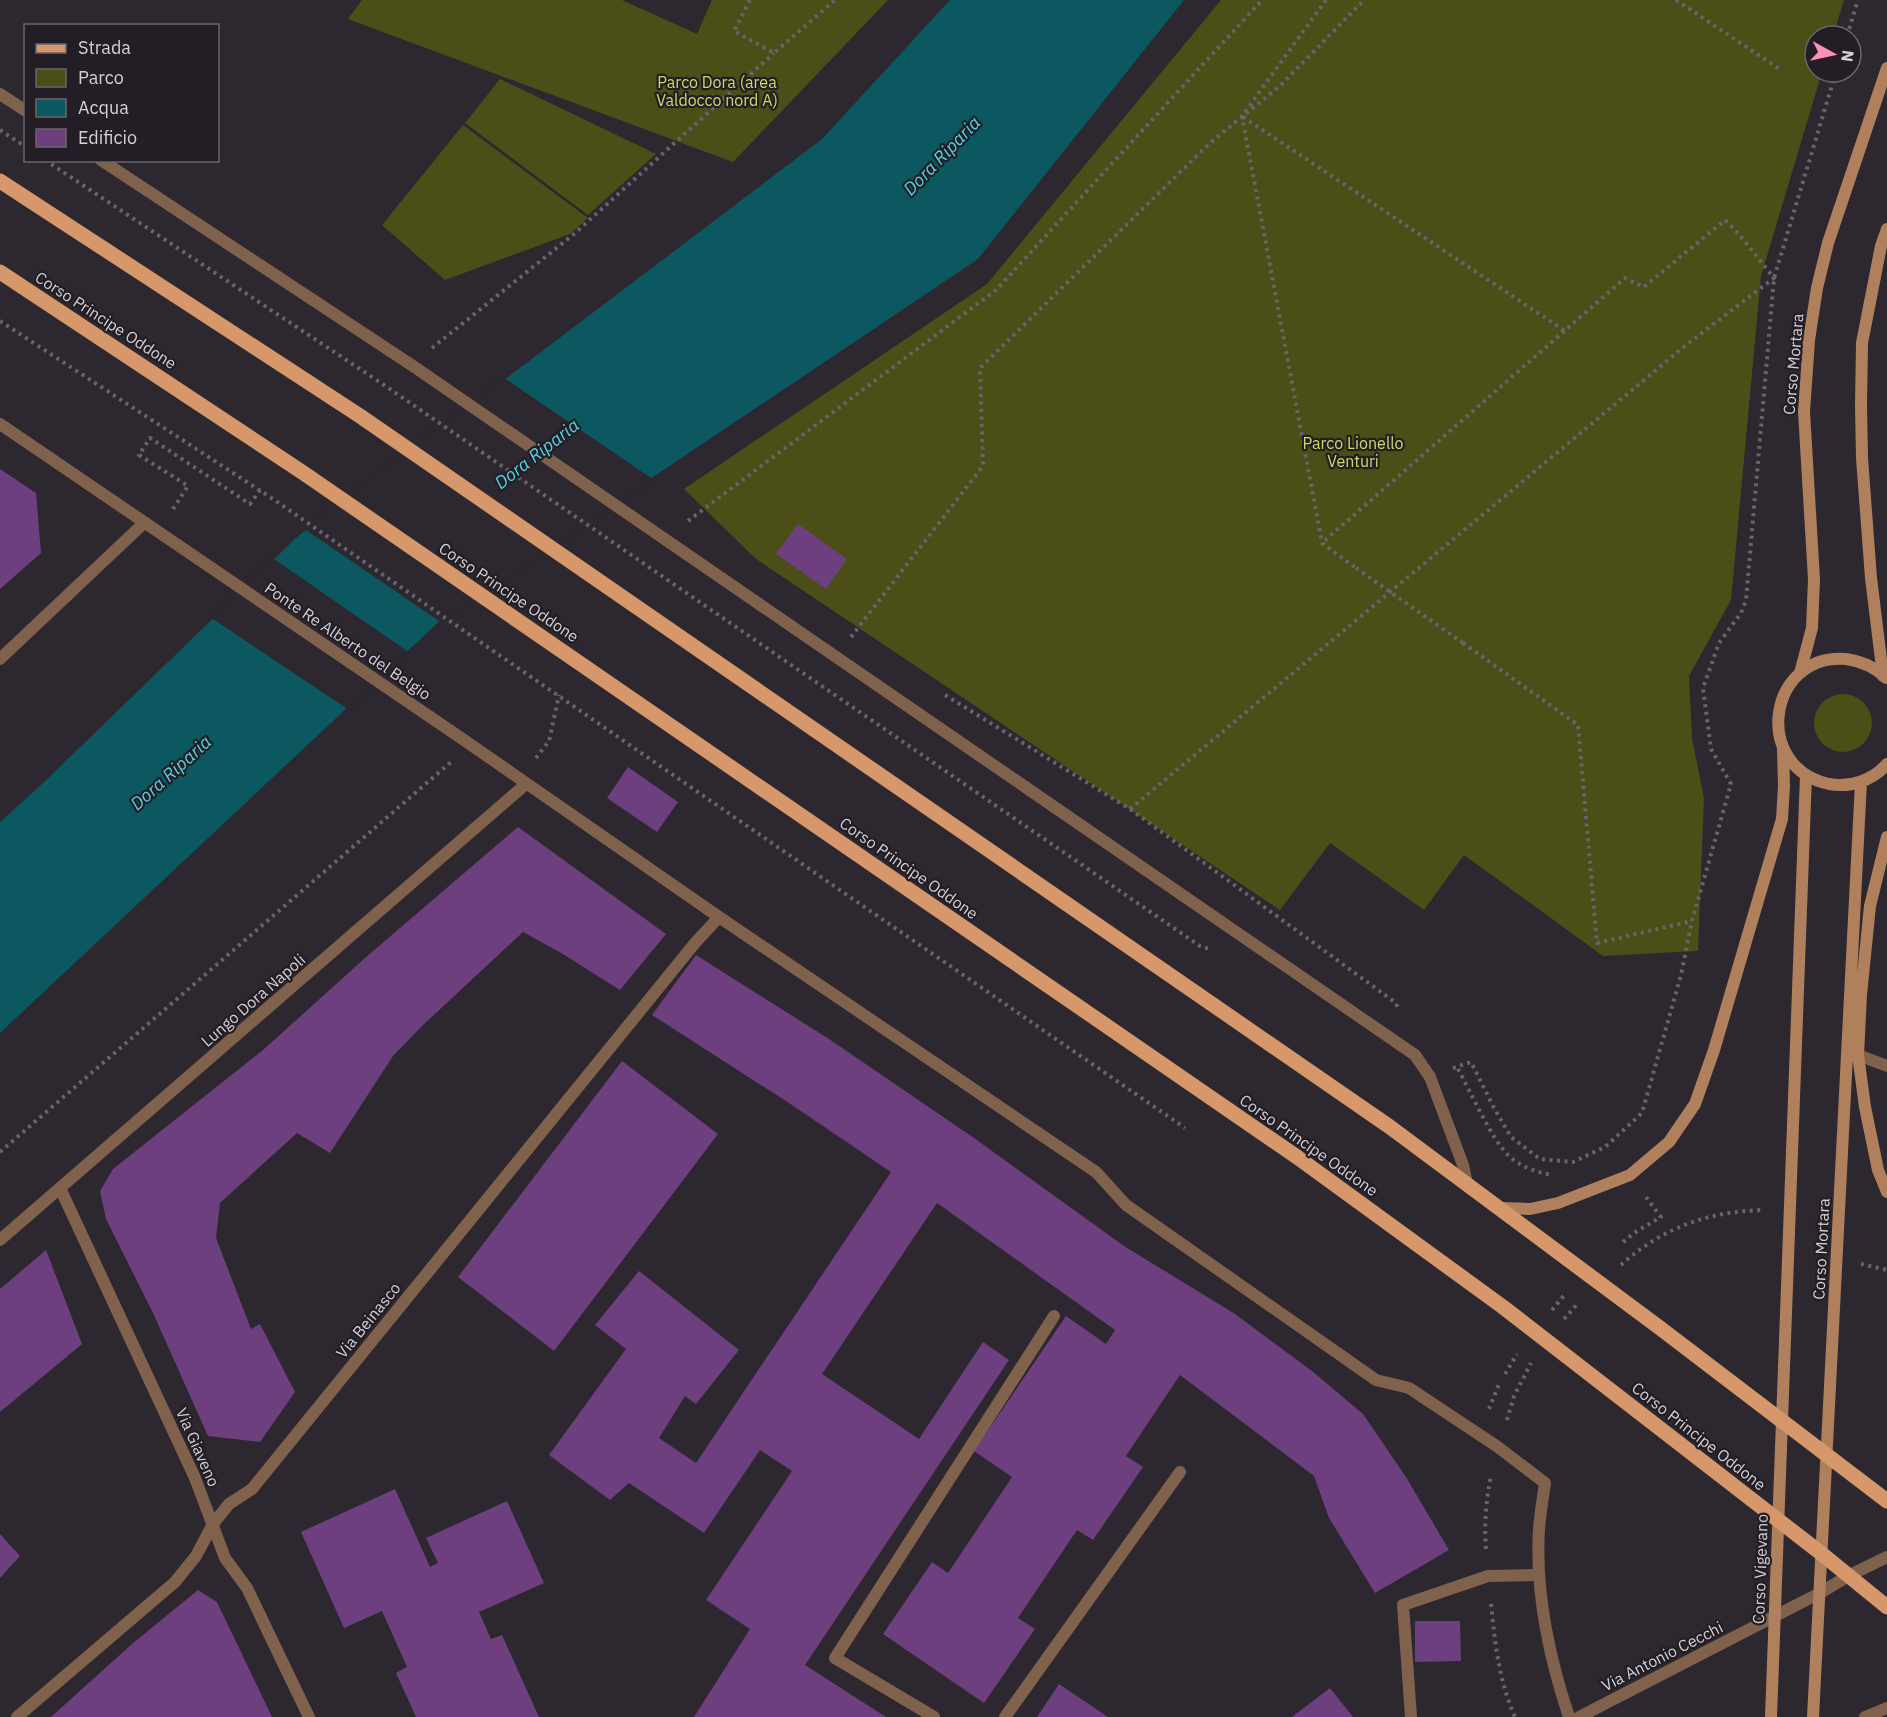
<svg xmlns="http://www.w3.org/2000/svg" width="1887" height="1717" viewBox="0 0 1887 1717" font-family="'IBM Plex Sans',sans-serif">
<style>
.green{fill:#4b4e17}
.water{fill:#0c5860}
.pier{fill:#2d272f}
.building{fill:#6d3f7f}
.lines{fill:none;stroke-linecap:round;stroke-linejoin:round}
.path{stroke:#69646a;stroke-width:4;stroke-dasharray:3 4.5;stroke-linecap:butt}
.service{stroke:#80614c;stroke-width:12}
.minor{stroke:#80614c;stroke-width:12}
.tertiary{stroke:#80614c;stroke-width:12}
.secondary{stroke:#b0805d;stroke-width:12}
.primary{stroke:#d6976a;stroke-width:15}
.path-bridge{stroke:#69646a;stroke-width:4;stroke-dasharray:3 4.5;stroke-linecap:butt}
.labels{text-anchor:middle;stroke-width:4.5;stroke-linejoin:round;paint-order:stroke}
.park-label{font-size:16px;fill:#d2d961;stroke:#231e25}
.street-label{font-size:16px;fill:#d4d0d5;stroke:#231e25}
.water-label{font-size:18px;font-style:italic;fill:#50d4e4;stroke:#231e25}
</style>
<rect width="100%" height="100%" fill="#2d272f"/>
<path class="green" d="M 362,0 L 622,0 L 697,34 L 712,0 L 888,0 L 733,162 L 348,19 Z
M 1221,0 L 1844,0 L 1833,36 L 1815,36 L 1815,72 L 1822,72 L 1761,276 L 1731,600 L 1689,676 L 1692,738 L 1704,798 L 1698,951 L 1603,956 L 1464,855 L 1424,910 L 1330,843 L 1280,910 L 756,559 L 684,489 L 987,284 Z
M 500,79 L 656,154 L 588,215 L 465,123 Z
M 463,125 L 588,218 L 570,234 L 445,280 L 382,225 Z
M1814 723a29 29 0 1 1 58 0a29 29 0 1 1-58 0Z"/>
<path class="water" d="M 950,0 L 1184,0 L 978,259 L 443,618 L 0,1033 L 0,822 L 42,784 L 297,537 L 822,139 Z"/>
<path class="pier" d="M 503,377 L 654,480 L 442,623 L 303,528 Z
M 271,557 L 410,653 L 349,710 L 210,617 Z"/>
<path class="building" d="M 0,469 L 36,493 L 41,553 L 0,589 Z
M 798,524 L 847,559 L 826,589 L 776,554 Z
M 628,767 L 678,802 L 657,832 L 607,798 Z
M 518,827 L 666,934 L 620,990 L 563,954 L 523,932 L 422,1026 L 393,1056 L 330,1153 L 297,1133 L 220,1203 L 216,1238 L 251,1329 L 260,1324 L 295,1392 L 260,1442 L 208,1436 L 153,1313 L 106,1219 L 100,1191 L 113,1169 L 263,1050 L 365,958 Z
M 696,955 L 829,1039 L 974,1138 L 1124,1246 L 1235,1314 L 1312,1371 L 1363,1414 L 1406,1477 L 1449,1550 L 1375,1593 L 1329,1518 L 1314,1476 L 1180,1375 L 1126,1456 L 1143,1467 L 1093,1540 L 1077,1530 L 1018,1618 L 1035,1629 L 984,1703 L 883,1634 L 932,1562 L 948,1573 L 1012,1477 L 974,1451 L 1066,1316 L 1106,1344 L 1115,1330 L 937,1203 L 822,1374 L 919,1439 L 983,1342 L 1009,1360 L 805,1665 L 886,1717 L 694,1717 L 750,1629 L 706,1600 L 792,1471 L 760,1450 L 704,1533 L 629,1483 L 610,1500 L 549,1455 L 626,1349 L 595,1325 L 639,1271 L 739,1350 L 696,1404 L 685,1396 L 659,1438 L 696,1463 L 891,1172 L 786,1101 L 652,1015 Z
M 622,1061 L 718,1134 L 554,1351 L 458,1277 Z
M 46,1250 L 82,1344 L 0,1412 L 0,1289 Z
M 395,1489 L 430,1567 L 438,1563 L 426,1538 L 507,1501 L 544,1583 L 479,1612 L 491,1639 L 502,1635 L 539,1717 L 416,1717 L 396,1673 L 407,1667 L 382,1611 L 344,1628 L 301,1532 Z
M 0,1534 L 20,1556 L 0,1578 Z
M 198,1590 L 217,1602 L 272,1717 L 51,1717 L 132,1644 Z
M 1415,1621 L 1460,1621 L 1461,1661 L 1415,1662 Z
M 1059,1684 L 1108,1717 L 1037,1717 Z
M 1330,1688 L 1353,1717 L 1292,1717 Z"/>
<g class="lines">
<path class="path" d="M 750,0 L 734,31 L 774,53 L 835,0
M 1326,0 L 1242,116 L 1322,543 L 1356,568
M 1676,0 L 1781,70
M 1847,36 L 1858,0
M 1243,117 L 1565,331
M 0,130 L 26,147
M 45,160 L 390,389 L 1200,946 L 1209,949
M 0,321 L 273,499 L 1185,1128
M 432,348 L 574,234 L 774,53
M 173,509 L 188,486 L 139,455 L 150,438 L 250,504 L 260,490
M 688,521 L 996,290 L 1262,0
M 851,637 L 983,466 L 980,368 L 1211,142 L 1281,85 L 1364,0
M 1463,643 L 1578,725 L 1597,943 L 1692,921
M 945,695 L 1130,809 L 1396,1003 L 1398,1009
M 536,758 L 549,741 L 559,695
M 1130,809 L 1686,345 L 1774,278 L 1738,233 L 1725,220 L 1644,287 L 1625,278 L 1322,543
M 1453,1068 L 1471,1062 L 1494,1108 L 1511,1137 L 1540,1159 L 1573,1162 L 1605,1147 L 1642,1113 L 1681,975 L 1692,921 L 1731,784 L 1711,749 L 1703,688 L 1719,643 L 1741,613 L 1746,600 L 1774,278 L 1836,72
M 1458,1069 C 1471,1092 1491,1139 1509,1156 C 1521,1167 1536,1172 1552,1175
M 0,1152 L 451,762
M 1623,1242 L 1634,1233 L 1661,1217 L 1646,1197
M 1861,1264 L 1887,1270
M 1621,1265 C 1662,1228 1709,1211 1764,1210
M 1552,1310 L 1566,1293
M 1564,1319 L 1579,1302
M 1505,1374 L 1517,1354
M 1489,1409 L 1499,1384
M 1507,1420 L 1514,1396 L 1531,1363
M 1486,1549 C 1484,1524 1486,1500 1491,1476
M 1491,1604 C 1495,1643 1499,1681 1515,1717"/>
<path class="service" d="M 934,1717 L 835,1658 L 1054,1316
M 1005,1717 L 1180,1472
M 1411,1717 L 1403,1605 L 1488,1576 L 1539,1575"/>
<path class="minor" d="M 0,94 L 26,111
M 101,160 L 413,366 L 1415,1055 L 1430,1077 L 1463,1165 L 1467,1184
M 0,424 L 464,740 L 719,917 L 1096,1172 L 1126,1205 L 1376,1380 L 1409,1388 L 1498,1447 L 1545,1483 C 1543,1498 1540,1514 1539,1529 C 1535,1594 1549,1657 1569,1717
M 0,659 L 144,523
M 1858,1055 L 1887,1066
M 60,1188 L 195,1478 L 225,1558 L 247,1588 L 309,1717
M 0,1240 L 526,784
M 17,1717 L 175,1582 L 196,1556 L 213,1524 L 229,1504 L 252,1489 L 695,943 L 719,917"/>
<path class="tertiary" d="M 1579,1717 L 1820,1593 L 1848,1576 L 1887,1557
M 1865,1717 L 1887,1708"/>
<path class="secondary" d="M 1800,673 L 1812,628 L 1814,579 L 1804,412 L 1809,340 L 1817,288 L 1828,243 L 1887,68
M 1883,676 L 1871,578 L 1862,458 L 1861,405 L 1862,343 L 1881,246 L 1887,229
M 1886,678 C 1875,667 1861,661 1846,659 C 1768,653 1751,767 1829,784 C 1851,788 1873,780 1887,764
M 1887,837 L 1870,906 L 1861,995 L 1858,1055 L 1865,1107 L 1878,1170 L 1887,1192
M 1499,1208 L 1530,1209 L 1558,1203 L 1630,1175 L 1669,1142 L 1695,1104 L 1714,1050 L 1782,819 L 1784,786 L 1783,749
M 1771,1717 L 1806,775
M 1813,1717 L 1861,782"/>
<path class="primary" d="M 0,181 L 360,416 L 1390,1127 L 1660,1328 L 1887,1501
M 0,272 L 302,472 L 1297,1157 L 1503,1307 L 1822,1554 L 1887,1607"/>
<path class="path-bridge" d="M 1356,568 L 1463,643"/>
</g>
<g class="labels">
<g class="park-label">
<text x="717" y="88">Parco Dora (area<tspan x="717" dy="18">Valdocco nord A)</tspan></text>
<text x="1353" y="449">Parco Lionello<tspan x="1353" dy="18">Venturi</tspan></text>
</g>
<g class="street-label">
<text transform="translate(106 320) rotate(33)" y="6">Corso Principe Oddone</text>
<text transform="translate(1793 364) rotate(-85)" y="6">Corso Mortara</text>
<text transform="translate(509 592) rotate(34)" y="6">Corso Principe Oddone</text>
<text transform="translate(348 641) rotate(34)" y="6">Ponte Re Alberto del Belgio</text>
<text transform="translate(909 868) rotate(35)" y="6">Corso Principe Oddone</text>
<text transform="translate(253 1000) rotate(-41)" y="6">Lungo Dora Napoli</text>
<text transform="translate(1309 1145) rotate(35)" y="6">Corso Principe Oddone</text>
<text transform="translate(1821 1249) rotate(-87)" y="6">Corso Mortara</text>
<text transform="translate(368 1320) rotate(-51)" y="6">Via Beinasco</text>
<text transform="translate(1699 1436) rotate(38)" y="6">Corso Principe Oddone</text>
<text transform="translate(198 1447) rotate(66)" y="6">Via Giaveno</text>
<text transform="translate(1760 1569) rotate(-88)" y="6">Corso Vigevano</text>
<text transform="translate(1662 1656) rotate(-27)" y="6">Via Antonio Cecchi</text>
</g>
<g class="water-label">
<text transform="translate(942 156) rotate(-46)" y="6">Dora Riparia</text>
<text transform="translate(537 454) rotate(-38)" y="6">Dora Riparia</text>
<text transform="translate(171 773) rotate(-42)" y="6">Dora Riparia</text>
</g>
</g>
<rect x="24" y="24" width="195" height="138" fill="#231e25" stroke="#6a656b" stroke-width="1.5"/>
<rect x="36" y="44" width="30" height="9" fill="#d6976a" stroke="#6a656b" stroke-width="1.5"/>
<text x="78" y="54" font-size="18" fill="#d4d0d5">Strada</text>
<rect x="36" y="69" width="30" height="18" fill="#4b4e17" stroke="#6a656b" stroke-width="1.5"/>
<text x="78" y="84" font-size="18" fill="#d4d0d5">Parco</text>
<rect x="36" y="99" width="30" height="18" fill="#0c5860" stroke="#6a656b" stroke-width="1.5"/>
<text x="78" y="114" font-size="18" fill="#d4d0d5">Acqua</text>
<rect x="36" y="129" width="30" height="18" fill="#6d3f7f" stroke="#6a656b" stroke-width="1.5"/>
<text x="78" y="144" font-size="18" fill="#d4d0d5">Edificio</text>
<g transform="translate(1833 54) rotate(98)"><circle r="28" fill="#231e25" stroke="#6a656b" stroke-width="1.5"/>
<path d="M0-4.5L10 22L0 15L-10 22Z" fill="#fe8ebb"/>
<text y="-9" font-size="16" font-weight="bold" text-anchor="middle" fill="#d4d0d5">N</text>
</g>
</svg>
